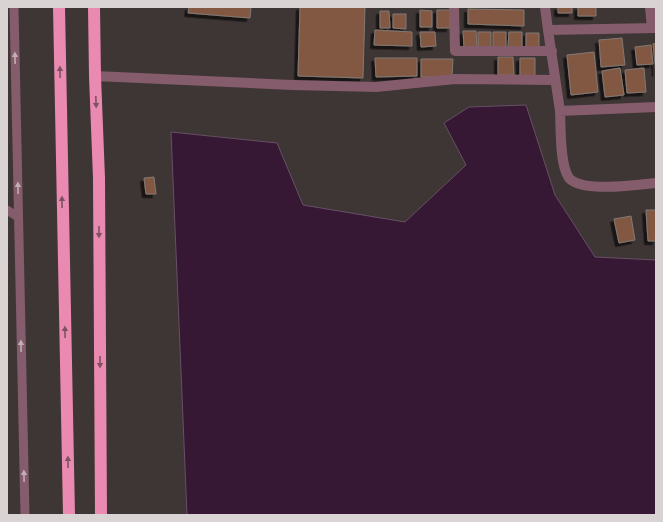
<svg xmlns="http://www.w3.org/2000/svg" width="663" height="522" viewBox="0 0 663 522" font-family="'Times New Roman',serif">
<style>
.water{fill:#361835;stroke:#675064}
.building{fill:#835942;stroke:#827974;filter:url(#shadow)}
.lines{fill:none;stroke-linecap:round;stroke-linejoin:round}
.lane{stroke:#845c6b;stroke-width:9}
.street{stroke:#845c6b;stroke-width:10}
.highway{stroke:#eb8ab0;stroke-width:12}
.oneway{fill:#c0afb4}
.oneway2{fill:#7b5360}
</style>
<defs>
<filter id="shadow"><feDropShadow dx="-3.5" dy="3.5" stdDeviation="0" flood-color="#0009"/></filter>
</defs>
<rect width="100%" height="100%" fill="#3e3535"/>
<path class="water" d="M 526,105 L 555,195 L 595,257 L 656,260 L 656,515 L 187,515 L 171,132 L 277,143 L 303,205 L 405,222 L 466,165 L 444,123 L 469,107 Z"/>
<path class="building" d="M 189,7 L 251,7 L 250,18 L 188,13 Z
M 300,7 L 365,7 L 363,78 L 298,76 Z
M 558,7 L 572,7 L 572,13 L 558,13 Z
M 578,7 L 596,7 L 596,16 L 578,16 Z
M 468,9 L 524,10 L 524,26 L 468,24 Z
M 420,10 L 432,11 L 432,27 L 420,27 Z
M 437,10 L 450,10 L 450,28 L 437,28 Z
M 380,11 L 389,11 L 390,28 L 380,28 Z
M 393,14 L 406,14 L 406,29 L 393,28 Z
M 375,30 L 412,32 L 412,46 L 374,45 Z
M 463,31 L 476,31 L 477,47 L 464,47 Z
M 420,32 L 435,32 L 436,46 L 421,47 Z
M 478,32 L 491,32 L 491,47 L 478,47 Z
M 493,32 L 506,32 L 506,48 L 493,48 Z
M 509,32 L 522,32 L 522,47 L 508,47 Z
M 526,33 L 539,33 L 539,48 L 526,48 Z
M 622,38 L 625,65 L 601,67 L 599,40 Z
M 656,43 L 656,73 L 653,44 Z
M 651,45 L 653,64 L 637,65 L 635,47 Z
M 594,52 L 598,92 L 571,95 L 567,55 Z
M 498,57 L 513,57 L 514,75 L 498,75 Z
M 375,58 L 417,58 L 417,76 L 376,77 Z
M 520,58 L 535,58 L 535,76 L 520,76 Z
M 421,59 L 453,59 L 452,77 L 421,77 Z
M 620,68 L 624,95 L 605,97 L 602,71 Z
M 644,68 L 646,92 L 627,93 L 625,70 Z
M 154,177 L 156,194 L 146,194 L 144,178 Z
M 646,210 L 656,210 L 656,241 L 648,241 Z
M 631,216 L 635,240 L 619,243 L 614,219 Z"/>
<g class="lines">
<path class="lane" d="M 14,7 L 25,515
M 7,210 L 18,217"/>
<path class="street" d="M 454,7 L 455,51 L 552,51
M 545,7 L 548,30 L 656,28
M 650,7 L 652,28
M 548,30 L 560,111 L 656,107
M 95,76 L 292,85 L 376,87 L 455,79 L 555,80
M 560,111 C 561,126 559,170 571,180 C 587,192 636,185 656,183"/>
<path class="highway" d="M 59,7 L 69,515
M 94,7 L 95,76 L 99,178 L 101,515"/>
</g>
<defs><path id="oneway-solid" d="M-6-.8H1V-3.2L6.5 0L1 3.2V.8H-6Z"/></defs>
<g class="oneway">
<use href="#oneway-solid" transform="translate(15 58) rotate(-91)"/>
<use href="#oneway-solid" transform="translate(18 188) rotate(-91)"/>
<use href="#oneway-solid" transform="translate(21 346) rotate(-91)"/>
<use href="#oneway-solid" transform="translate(24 476) rotate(-91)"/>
</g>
<g class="oneway2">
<use href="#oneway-solid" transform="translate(60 72) rotate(-91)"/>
<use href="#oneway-solid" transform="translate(96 102) rotate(88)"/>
<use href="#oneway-solid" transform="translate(62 202) rotate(-91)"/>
<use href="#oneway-solid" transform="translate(99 232) rotate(90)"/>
<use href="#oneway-solid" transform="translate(65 332) rotate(-91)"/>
<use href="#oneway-solid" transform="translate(100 362) rotate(90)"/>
<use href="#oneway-solid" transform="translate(68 462) rotate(-91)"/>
</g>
<rect width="663" height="522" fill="none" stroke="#d9d3d3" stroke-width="16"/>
</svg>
